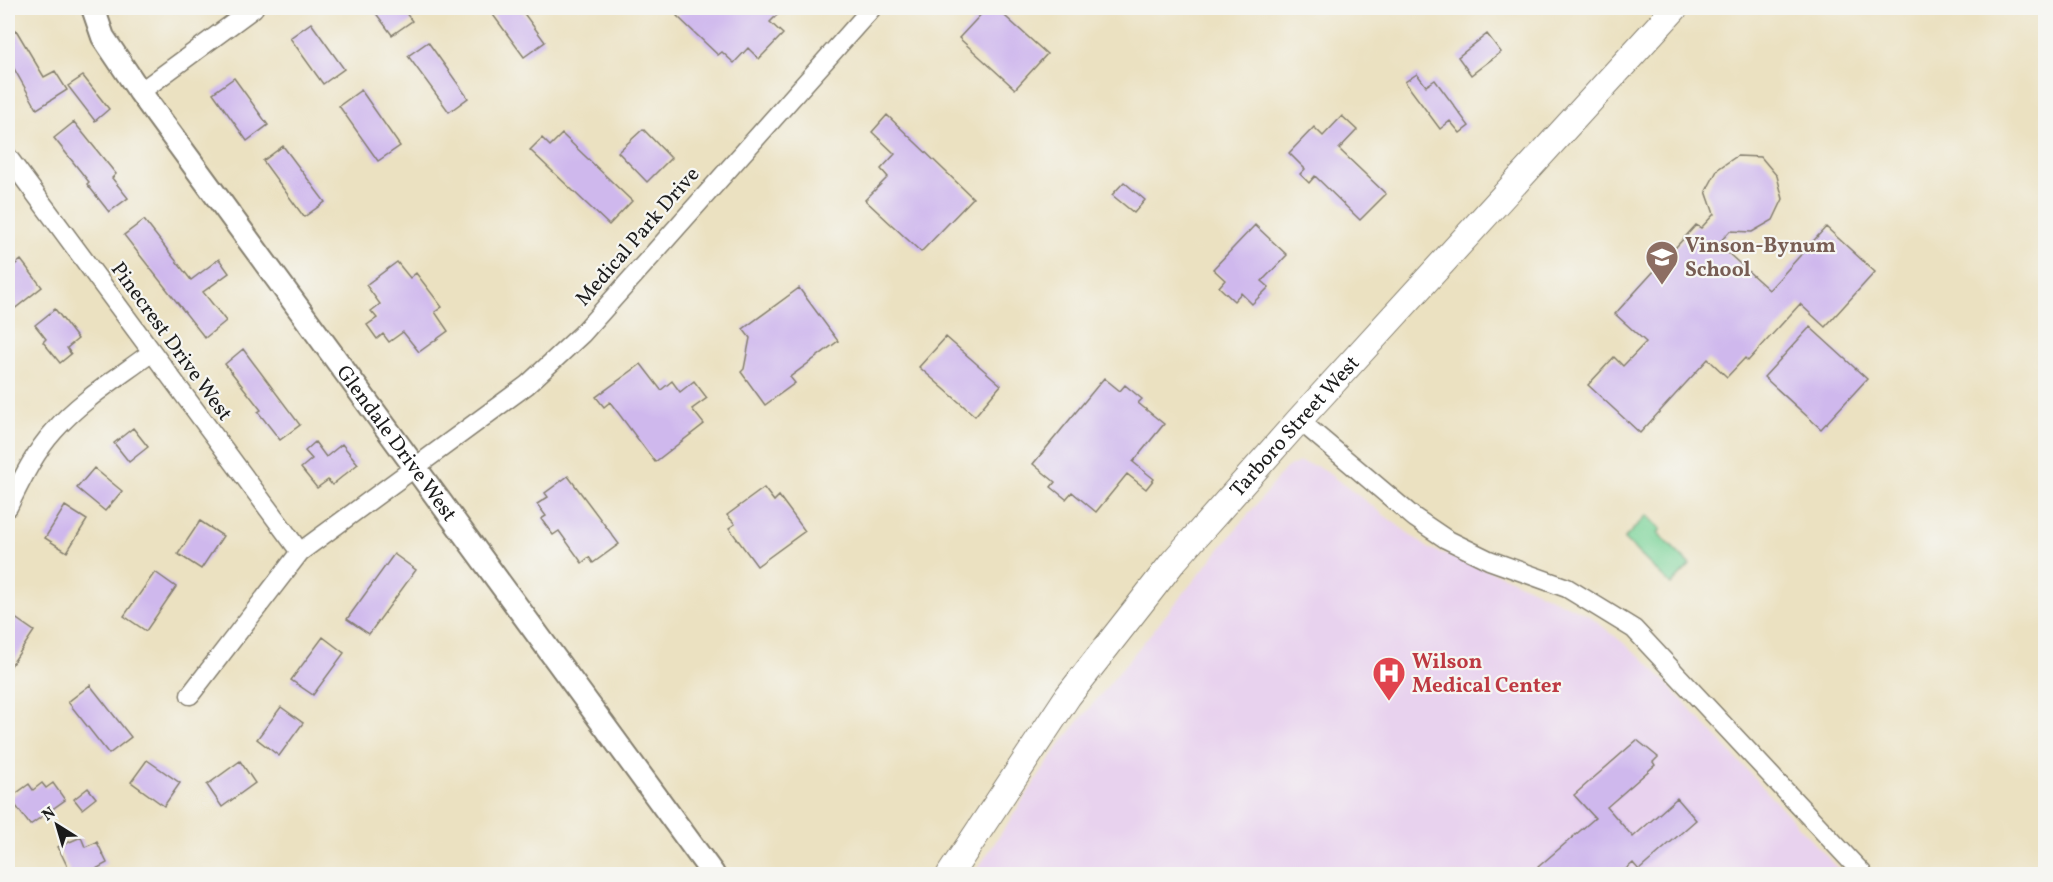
<svg xmlns="http://www.w3.org/2000/svg" width="2053" height="882" viewBox="0 0 2053 882" font-family="Vollkorn,serif">
<style>
.built{fill:#e8d2ee}
.green{fill:#7ad398;stroke:#4b785a;stroke-width:1.5}
.building{fill:#cfb8ed}
.lines{fill:none;stroke-linecap:round;stroke-linejoin:round}
.minor-casing{stroke:#847e6e;stroke-width:21}
.tertiary-casing{stroke:#847e6e;stroke-width:26}
.secondary-casing{stroke:#847e6e;stroke-width:28}
.minor{stroke:#fff;stroke-width:18}
.tertiary{stroke:#fff;stroke-width:22}
.secondary{stroke:#fff;stroke-width:26}
.labels{text-anchor:middle;stroke-width:4.5;stroke-linejoin:round;paint-order:stroke}
.street-label{font-size:21px;fill:#1c1c1c;stroke:#f6f6f2}
.education-label{font-size:21px;font-weight:bold;fill:#785e54;stroke:#f6f6f2;text-anchor:start}
.health-label{font-size:21px;font-weight:bold;fill:#be3a42;stroke:#f6f6f2;text-anchor:start}
</style>
<rect width="100%" height="100%" fill="#f6f6f2"/>
<filter id="ink" filterUnits="userSpaceOnUse"><feTurbulence type="fractalNoise" baseFrequency=".0167" numOctaves="2"/><feDisplacementMap in="SourceGraphic" scale="12" xChannelSelector="R" yChannelSelector="G"/><feConvolveMatrix kernelMatrix="1 2 1 2 8 2 1 2 1" color-interpolation-filters="sRGB"/></filter>
<filter id="wash" filterUnits="userSpaceOnUse"><feTurbulence type="fractalNoise" baseFrequency=".008" numOctaves="4" result="noise"/><feDisplacementMap in="SourceGraphic" scale="24" xChannelSelector="R" yChannelSelector="G"/><feGaussianBlur stdDeviation="1.35" result="paint"/><feColorMatrix in="noise" values="0 0 0 0 0 0 0 0 0 0 0 0 0 0 0 0 0 1.4 0 .05"/><feComposite in="paint" operator="in"/></filter>
<g filter="url(#wash)">
<rect width="100%" height="100%" fill="#ebe1c1"/>
<path class="built" d="M 1300,462 L 1320,467 L 1428,548 L 1506,577 L 1588,615 L 1645,660 L 1843,874 L 974,874 L 1061,743 L 1286,468 Z"/>
<path class="green" d="M 1647,515 L 1661,529 L 1658,533 L 1690,565 L 1671,585 L 1624,539 Z"/>
<g id="blocks">
<path class="building" d="M 372,8 L 402,8 L 412,21 L 392,35 Z
M 488,8 L 520,8 L 545,42 L 524,57 Z
M 685,8 L 784,8 L 770,22 L 783,34 L 759,59 L 748,48 L 734,63 L 722,52 L 718,55 L 677,16 Z
M 987,8 L 996,8 L 1047,54 L 1015,89 L 959,38 Z
M 311,23 L 344,69 L 323,84 L 290,38 Z
M 16,30 L 44,77 L 55,71 L 67,90 L 37,109 L 8,58 L 8,35 Z
M 1487,34 L 1501,52 L 1471,75 L 1458,57 Z
M 428,42 L 468,98 L 449,112 L 408,56 Z
M 1417,74 L 1426,86 L 1435,80 L 1469,126 L 1460,133 L 1450,121 L 1440,129 L 1405,82 Z
M 83,76 L 109,109 L 95,121 L 68,86 Z
M 234,78 L 268,125 L 247,141 L 213,93 Z
M 361,90 L 400,146 L 378,161 L 339,106 Z
M 887,115 L 973,198 L 921,252 L 865,200 L 888,177 L 881,169 L 895,154 L 872,132 Z
M 1342,116 L 1357,130 L 1339,149 L 1386,194 L 1360,220 L 1315,176 L 1309,183 L 1300,174 L 1305,169 L 1289,153 L 1314,127 L 1323,136 Z
M 74,122 L 116,174 L 112,178 L 128,198 L 109,212 L 87,184 L 89,182 L 54,138 Z
M 643,129 L 671,158 L 647,182 L 618,152 Z
M 562,134 L 632,201 L 609,225 L 530,150 L 542,138 L 550,146 Z
M 283,146 L 325,202 L 304,217 L 263,161 Z
M 1737,156 L 1761,157 L 1777,176 L 1783,199 L 1773,220 L 1752,232 L 1730,231 L 1718,244 L 1769,290 L 1826,227 L 1875,272 L 1825,327 L 1800,304 L 1748,361 L 1745,358 L 1727,377 L 1708,359 L 1640,433 L 1588,385 L 1614,357 L 1623,366 L 1646,342 L 1615,314 L 1696,225 L 1701,228 L 1714,214 L 1706,191 L 1718,169 Z
M 1124,182 L 1145,200 L 1134,213 L 1112,195 Z
M 144,220 L 191,280 L 219,259 L 229,273 L 203,292 L 226,321 L 205,338 L 124,235 Z
M 1255,225 L 1287,255 L 1262,281 L 1269,287 L 1252,304 L 1241,293 L 1234,301 L 1219,287 L 1225,280 L 1213,269 Z
M 21,260 L 42,287 L 8,314 L 8,298 L 14,293 L 8,285 L 8,270 Z
M 397,262 L 410,278 L 416,273 L 442,307 L 435,312 L 448,331 L 419,352 L 403,332 L 389,342 L 383,334 L 377,339 L 367,325 L 377,318 L 371,311 L 380,304 L 366,285 Z
M 799,288 L 838,341 L 790,377 L 795,383 L 765,405 L 741,372 L 744,369 L 750,338 L 743,329 Z
M 55,309 L 78,339 L 67,348 L 71,354 L 60,363 L 43,342 L 46,339 L 35,325 Z
M 1810,327 L 1867,379 L 1821,429 L 1764,377 Z
M 946,337 L 1001,385 L 975,416 L 919,367 Z
M 243,349 L 300,425 L 280,440 L 258,412 L 261,410 L 225,364 Z
M 641,364 L 661,390 L 672,381 L 680,392 L 694,381 L 707,398 L 692,409 L 704,424 L 655,462 L 610,402 L 604,407 L 596,397 Z
M 1104,378 L 1120,391 L 1125,385 L 1142,399 L 1138,403 L 1164,424 L 1133,462 L 1154,479 L 1146,489 L 1127,474 L 1096,512 L 1072,492 L 1066,499 L 1051,487 L 1055,482 L 1033,464 Z
M 133,428 L 148,447 L 129,462 L 114,443 Z
M 315,442 L 326,457 L 342,444 L 358,464 L 332,485 L 328,480 L 317,488 L 301,468 L 312,459 L 305,451 Z
M 94,468 L 122,491 L 105,511 L 77,488 Z
M 568,476 L 619,544 L 593,563 L 589,557 L 582,563 L 559,531 L 553,535 L 541,519 L 546,516 L 537,504 L 548,497 L 545,493 Z
M 764,488 L 774,501 L 779,496 L 805,531 L 757,566 L 729,528 L 735,524 L 727,515 Z
M 65,506 L 87,520 L 67,552 L 45,538 Z
M 200,521 L 223,536 L 201,569 L 178,554 Z
M 394,554 L 416,570 L 369,634 L 347,619 Z
M 155,572 L 176,587 L 146,631 L 124,616 Z
M 8,613 L 34,631 L 8,670 Z
M 323,637 L 344,653 L 313,695 L 291,680 Z
M 90,685 L 131,737 L 109,754 L 68,702 Z
M 281,707 L 303,723 L 279,756 L 257,739 Z
M 1637,740 L 1658,757 L 1653,762 L 1655,765 L 1607,807 L 1633,837 L 1677,798 L 1696,820 L 1639,870 L 1633,863 L 1620,874 L 1544,874 L 1538,867 L 1595,818 L 1574,795 Z
M 147,760 L 180,783 L 164,806 L 131,782 Z
M 240,761 L 255,783 L 222,807 L 207,785 Z
M 42,783 L 46,788 L 53,783 L 65,800 L 30,825 L 10,798 L 29,784 L 33,790 Z
M 88,788 L 96,798 L 82,809 L 74,799 Z
M 81,837 L 85,847 L 97,842 L 107,863 L 94,870 L 96,874 L 71,874 L 58,847 Z"/>
</g>
</g>
<g filter="url(#ink)">
<use href="#blocks" fill-opacity="0" stroke="#847e6e" stroke-width="1.5"/>
<g class="lines">
<g class="minor-casing">
<path id="minor" d="M 140,92 L 254,8
M 8,157 L 300,552
M 1299,420 L 1415,518 L 1446,539 L 1489,560 L 1567,588 L 1634,629 L 1863,874
M 8,507 C 21,481 34,453 54,431 C 81,400 119,377 152,352
M 190,695 L 300,552 L 527,385 L 582,334 L 872,8"/>
</g>
<g class="tertiary-casing">
<g id="tertiary">
<path id="s1" d="M 93,8 L 103,37 L 140,92 L 713,874"/>
</g>
</g>
<g class="secondary-casing">
<g id="secondary">
<path id="s2" d="M 950,874 L 1068,696 L 1173,562 L 1299,420 L 1675,8"/>
</g>
</g>
<use href="#minor" class="minor"/>
<use href="#tertiary" class="tertiary"/>
<use href="#secondary" class="secondary"/>
</g>
</g>
<defs>
<g id="school-pin" transform="scale(1.725)"><path d="M0 17L-7.5 6A9.5 9.5 0 1 1 7.5 6Z" fill="#8d6e63" stroke="#f6f6f2"/><path d="M0-5L7-2L0 1L-7-2ZM-4 1L0 2.5L4 1V4Q0 6-4 4Z" fill="#fff"/></g>
<g id="hospital-pin" transform="scale(1.725)"><path d="M0 17L-7.5 6A9.5 9.5 0 1 1 7.5 6Z" fill="#e0444e" stroke="#f6f6f2"/><path d="M-5-5h3v3.5h4V-5h3V5h-3V1.5h-4V5h-3Z" fill="#fff"/></g>
</defs>
<g fill-rule="evenodd">
<use href="#school-pin" x="1662" y="257"/>
<use href="#hospital-pin" x="1389" y="673"/>
</g>
<g class="labels">
<g class="street-label">
<text transform="translate(637 236) rotate(-49)" y="7">Medical Park Drive</text>
<text transform="translate(172 341) rotate(54)" y="7">Pinecrest Drive West</text>
<text dy="7" stroke="none"><textPath href="#s2" startOffset="566">Tarboro Street West</textPath></text>
<text dy="7" stroke="none"><textPath href="#s1" startOffset="532">Glendale Drive West</textPath></text>
</g>
<g class="education-label">
<text x="1685" y="252">Vinson-Bynum<tspan x="1685" dy="24">School</tspan></text>
</g>
<g class="health-label">
<text x="1412" y="668">Wilson<tspan x="1412" dy="24">Medical Center</tspan></text>
</g>
</g>
<rect width="2053" height="882" fill="none" stroke="#f6f6f2" stroke-width="30"/>
<g transform="translate(57 825) rotate(323)" stroke="#f6f6f2" stroke-width="4.5" paint-order="stroke">
<path d="M0-4.5L10 22L0 15L-10 22Z" fill="#1c1c1c"/>
<text y="-9" font-size="16" font-weight="bold" text-anchor="middle" fill="#1c1c1c">N</text>
</g>
</svg>
